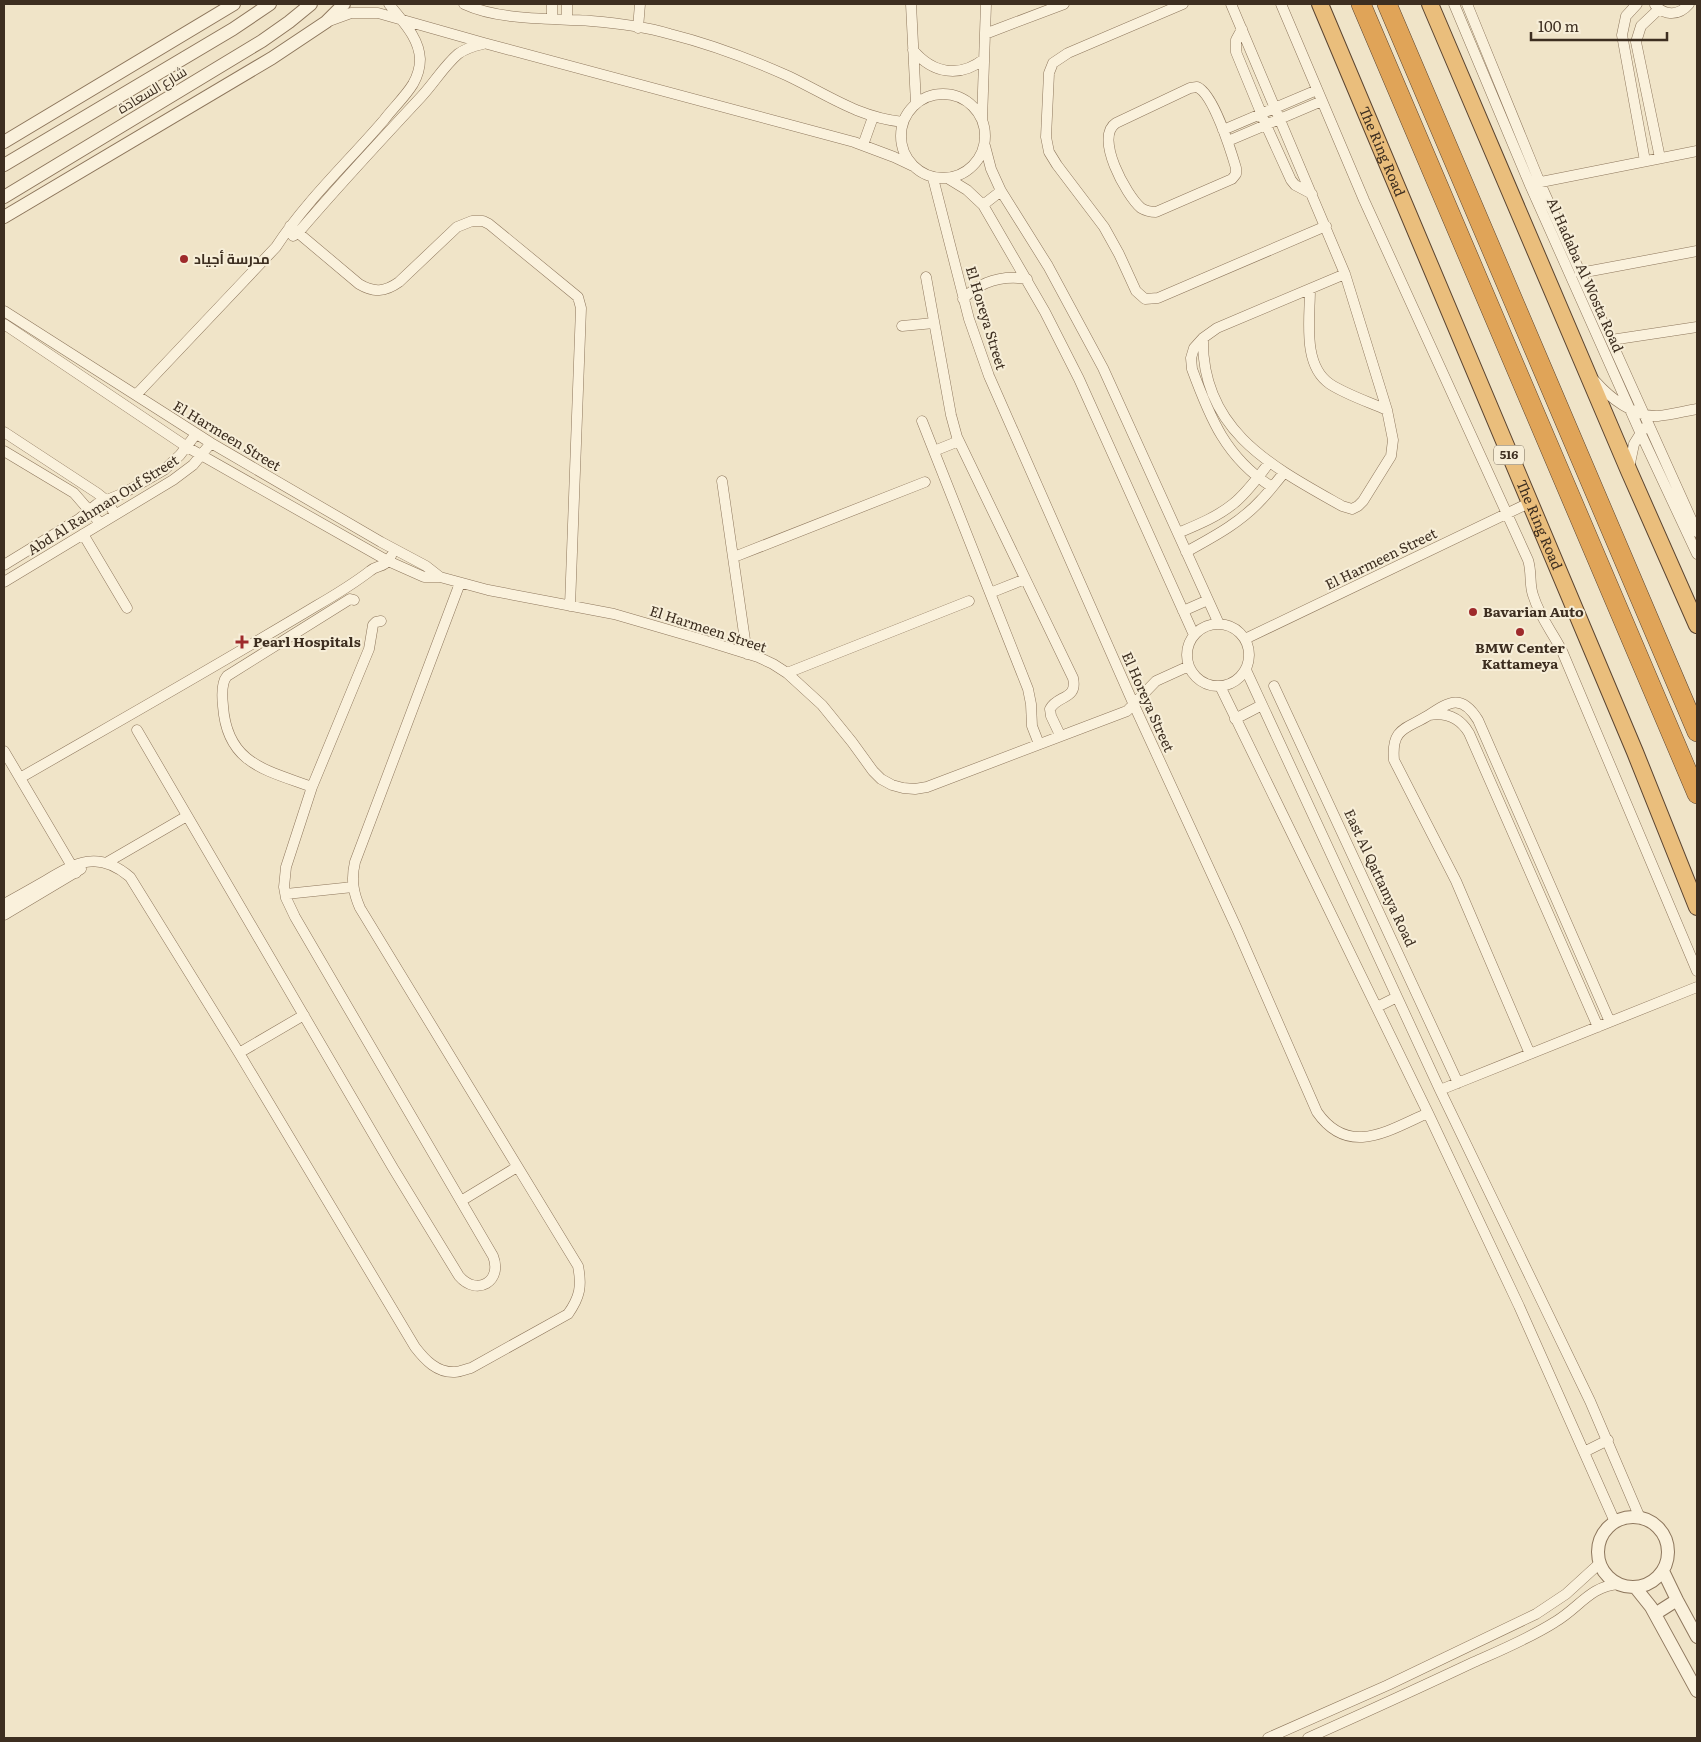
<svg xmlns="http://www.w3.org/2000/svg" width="1701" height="1742" viewBox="0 0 1701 1742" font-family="Literata,Cairo,serif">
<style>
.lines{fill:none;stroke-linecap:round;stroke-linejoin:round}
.minor-casing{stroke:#8d765c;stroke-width:11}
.tertiary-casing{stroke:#8d765c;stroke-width:14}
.trunk-casing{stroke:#5b4430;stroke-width:18}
.motorway-casing{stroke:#5b4430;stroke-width:20}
.minor{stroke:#faf1dc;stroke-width:10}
.tertiary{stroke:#faf1dc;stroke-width:12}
.trunk{stroke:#eabe7c;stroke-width:16}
.motorway{stroke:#e0a458;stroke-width:19}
.poi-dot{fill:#9e2a2b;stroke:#f7eed8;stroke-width:2}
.labels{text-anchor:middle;stroke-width:4;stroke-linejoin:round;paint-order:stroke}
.shield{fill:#f7eed8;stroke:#756857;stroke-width:1}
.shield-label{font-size:12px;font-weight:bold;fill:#3d2e20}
.street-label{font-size:14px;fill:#3d2e20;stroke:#f7eed8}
.poi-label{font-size:14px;font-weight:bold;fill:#3d2e20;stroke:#f7eed8;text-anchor:start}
</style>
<rect width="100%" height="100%" fill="#f0e4c8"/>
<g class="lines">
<g class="minor-casing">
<path id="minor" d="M 464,4 C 500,21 552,18 591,21 C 616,23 646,27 670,34 C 710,44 750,59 788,76 C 828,95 857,117 903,122
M 552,4 L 552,18
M 567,4 L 567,19
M 911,4 L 916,104
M 1183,4 L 1068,53 L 1053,63 L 1049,73 L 1046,137 L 1049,152 L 1057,165 L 1104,227 L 1119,254 L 1136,291 L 1145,299 L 1158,298 L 1326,226
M 1281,4 L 1364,200 L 1528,560 C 1532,572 1529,584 1533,595 C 1540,618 1552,631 1562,651 L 1697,971
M 1454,4 L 1530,185 L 1640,432 L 1697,554
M 1467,4 L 1540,183 L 1697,532
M 1637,4 L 1626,16 L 1622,35 L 1645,161
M 1655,5 C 1665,16 1679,16 1689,4
M 1659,9 L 1641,26 L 1636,42 L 1660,158
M 329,21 L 351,13 L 378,13 L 484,43 L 854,142 L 894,157 L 913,166
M 638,28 L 640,4
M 1242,29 L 1236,40 L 1236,52 L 1266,125 L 1291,180 L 1295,185 L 1312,194
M 985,34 L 1064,4
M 913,50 C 933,74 960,78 984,59
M 1197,87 C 1213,93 1231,151 1236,168 L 1236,174 L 1232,179 L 1156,212 C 1151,212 1146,211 1141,208 C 1126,195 1094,137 1116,123 L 1190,88 Z
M901 136a42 42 0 1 1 84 0a42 42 0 1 1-84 0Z
M 982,120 L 986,4
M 1223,130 L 1317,90
M 1228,141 L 1322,101
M 863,145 L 873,117
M 985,146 L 991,169 L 1001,191 L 1048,266 L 1103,368 L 1219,624
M 933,178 L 969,319 L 989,376 L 1134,705 L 1237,929 L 1317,1112 C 1349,1158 1389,1130 1428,1113
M 949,179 L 967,190 L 983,205 L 1045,312 L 1079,379 L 1194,635
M 1536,183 L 1697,151
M 983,205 L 1001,191
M 290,226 L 359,284 C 374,293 385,292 399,282 L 457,227 L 472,221 L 483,221 L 489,224 L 578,297 L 581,308 L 570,606
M 293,236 L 298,233 C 338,186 379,142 421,97 C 434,83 444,66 458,54 C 466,48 474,46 483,44
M 1580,273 L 1697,251
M 926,277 L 951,415 L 957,437 L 1073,678 C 1078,700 1057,695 1050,709 L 1051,716 L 1060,735
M 1310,289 C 1310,319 1302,365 1330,384 C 1347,395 1369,402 1387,410
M 963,299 C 981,281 1002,275 1027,279
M 4,311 L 211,443 L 381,542 L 426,566 L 440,577
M 4,324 L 187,447 L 388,561 L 424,577 L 440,577 L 488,590 L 614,614 L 700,639 L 758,657 L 773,664 L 787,673 L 822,705 L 852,742 L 873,771 L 881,779 L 892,785 L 903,788 L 915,789 L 927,787 L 1127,711 L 1156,681 L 1189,666
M 902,326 L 934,323
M 1203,338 C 1201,431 1273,467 1342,506 L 1352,509 L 1358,506 L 1363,501 L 1391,456 L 1393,440 L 1387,410 L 1345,274 L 1231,4
M 1611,340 L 1697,327
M 1595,381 C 1610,398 1634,417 1658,416 C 1671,415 1685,411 1697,409
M 136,395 L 276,247 C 306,201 348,162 384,120 C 393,108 405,97 413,84 C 417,77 420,68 420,59 C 419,37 402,21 389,4
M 922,421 L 1028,689 L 1031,704 L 1032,726 L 1039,744
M 4,432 L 97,493 L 107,501 L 115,514
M 4,451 L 74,493 L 100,523
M 934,451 L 959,441
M 1629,468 L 1634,444 L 1644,428
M 722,481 L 747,654
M 1272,487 C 1226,458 1210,418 1192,369 L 1191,358 L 1194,348 L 1203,338 L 1217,328 L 1345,274
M 1178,533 C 1197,525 1217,517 1233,504 C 1247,493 1258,477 1269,463
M 83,534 L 127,608
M 1186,552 C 1213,537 1240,523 1261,500 C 1269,492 1276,482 1284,473
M 734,557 L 925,482
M 4,565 L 79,519 L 97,504 L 124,493 L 164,470 L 180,455 L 196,434
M 4,582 L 173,480 L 193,465 L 211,443
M 990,593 L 1025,579
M 1183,611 L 1208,600
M1187 655a31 31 0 1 1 62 0a31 31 0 1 1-62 0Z
M 1245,639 L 1529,503
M 1246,670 L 1440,1090 L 1590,1401 L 1640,1518
M 787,673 L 969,601
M 1220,686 L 1428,1113 L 1519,1306 L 1615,1522
M 1274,686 L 1458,1083
M 1429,715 C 1447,712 1460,718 1469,733 L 1598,1027
M 1235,719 L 1262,705
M 137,730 L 393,1168 L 459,1276 C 477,1297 503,1281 493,1256 L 295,917 L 286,898 L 284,887 L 286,867 L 312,787 L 369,649 L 373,625 L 376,622 L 381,621
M 4,751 L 76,873
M 20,778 C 119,721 218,665 316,606 C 335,595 353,584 370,571 C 378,564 384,569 391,556
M 312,787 C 266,770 227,764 223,706 C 222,697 221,683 227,676 L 350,599 L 354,600
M 106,863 L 187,816
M 286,894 L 353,887
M 4,904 C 17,897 31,889 45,881 C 77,862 98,850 130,877 L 239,1053 L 415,1347 C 425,1360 437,1373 455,1372 C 460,1372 466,1369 471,1368 L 568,1314 C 580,1297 582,1286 578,1266 L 360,908 C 353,892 351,879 355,862 L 460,583
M 4,915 L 81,869
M 1377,1007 L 1397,997
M 239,1053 L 304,1015
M 1530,1054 L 1456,881 L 1394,760 C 1391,727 1407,729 1429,715 C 1450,701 1462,694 1478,720 L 1610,1022
M 1440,1090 L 1697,987
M 461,1201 L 517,1167
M 1584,1452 L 1608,1440
M 1268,1738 L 1388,1685 L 1536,1614 L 1566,1594 L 1600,1563
M 1308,1738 C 1364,1713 1419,1688 1474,1662 C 1501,1650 1530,1638 1555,1622 C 1579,1608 1590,1586 1619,1584"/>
</g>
<g class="tertiary-casing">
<path id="tertiary" d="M 4,142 L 234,4
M 4,165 L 233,29 L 270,4
M 4,197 L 262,41 L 289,22 L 311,4
M 4,217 L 272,58 L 326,22 L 344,4
M1598 1552a35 35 0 1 1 70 0a35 35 0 1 1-70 0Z
M 1663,1571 L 1677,1600 L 1697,1637
M 1635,1587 L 1651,1607 L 1697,1691
M 1655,1614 L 1677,1600"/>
</g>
<g class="trunk-casing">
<g id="trunk">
<path id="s1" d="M 1320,4 L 1635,752 L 1697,907"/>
<path d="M 1430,4 L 1629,471 L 1697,625"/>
</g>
</g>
<g class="motorway-casing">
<path id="motorway" d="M 1361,4 L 1697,794
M 1387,4 C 1491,246 1593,490 1697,732"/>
</g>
<use href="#minor" class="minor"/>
<use href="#tertiary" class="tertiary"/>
<use href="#trunk" class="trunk"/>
<use href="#motorway" class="motorway"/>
</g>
<g class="poi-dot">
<circle cx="184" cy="259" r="5"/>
<circle cx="1473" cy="612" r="5"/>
<circle cx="1520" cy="632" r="5"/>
<path d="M239.5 634.5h5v5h5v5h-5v5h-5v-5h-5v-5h5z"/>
</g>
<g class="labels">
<rect class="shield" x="1494" y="445.5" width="30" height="19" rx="4"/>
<g class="shield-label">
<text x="1509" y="459">516</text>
</g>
<g class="street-label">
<text transform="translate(152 90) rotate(-31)" y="5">شارع السعادة</text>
<text dy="5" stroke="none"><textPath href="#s1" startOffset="160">The Ring Road</textPath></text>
<text transform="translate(1585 275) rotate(66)" y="5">Al Hadaba Al Wosta Road</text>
<text transform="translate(986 318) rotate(73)" y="5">El Horeya Street</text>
<text transform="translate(227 436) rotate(31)" y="5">El Harmeen Street</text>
<text transform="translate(103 505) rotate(-32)" y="5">Abd Al Rahman Ouf Street</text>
<text dy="5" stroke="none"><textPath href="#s1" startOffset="565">The Ring Road</textPath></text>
<text transform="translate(1381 559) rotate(-26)" y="5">El Harmeen Street</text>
<text transform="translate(708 629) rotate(18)" y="5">El Harmeen Street</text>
<text transform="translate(1148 702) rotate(66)" y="5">El Horeya Street</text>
<text transform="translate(1380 878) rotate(65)" y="5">East Al Qattamya Road</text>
</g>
<g class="poi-label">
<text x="194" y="264">مدرسة أجياد</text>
<text x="1483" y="617">Bavarian Auto</text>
<text x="253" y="647">Pearl Hospitals</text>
<text x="1520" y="653" text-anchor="middle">BMW Center<tspan x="1520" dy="16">Kattameya</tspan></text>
</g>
</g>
<rect width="1701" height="1742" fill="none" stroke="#3d2e20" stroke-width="10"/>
<path d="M1531 32v8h136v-8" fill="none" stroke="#3d2e20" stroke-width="2.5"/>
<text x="1538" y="32" font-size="15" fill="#3d2e20" stroke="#f7eed8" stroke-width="4" paint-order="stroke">100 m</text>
</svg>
